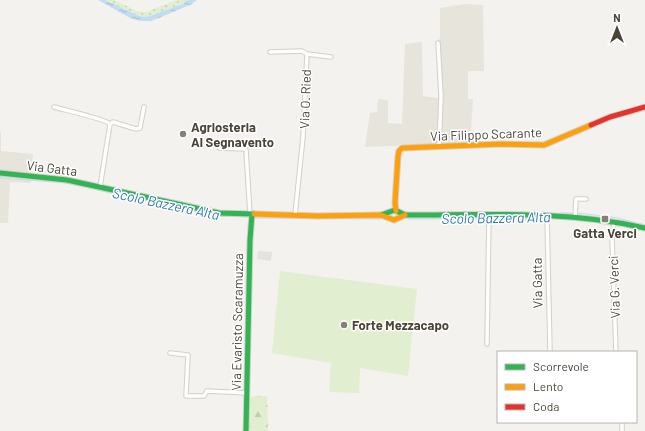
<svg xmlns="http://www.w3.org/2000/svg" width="645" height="431" viewBox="0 0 645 431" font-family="Barlow,sans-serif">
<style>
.residential{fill:#e7e4dc}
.grass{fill:url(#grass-dots)}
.forest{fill:url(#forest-firs)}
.green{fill:#e1eecf}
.parking{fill:#e6e3df}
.water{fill:url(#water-ripples)}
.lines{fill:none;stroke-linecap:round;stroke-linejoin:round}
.stream{stroke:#c0ddf1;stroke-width:1}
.street-casing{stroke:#d2d0cb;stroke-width:5.5}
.fast-casing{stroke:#d3cfc5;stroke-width:7}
.slow-casing{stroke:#d3cfc5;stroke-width:7}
.jam-casing{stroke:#d3cfc5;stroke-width:7}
.street{stroke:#fdfdfc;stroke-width:3.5}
.fast{stroke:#30b455;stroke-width:5}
.slow{stroke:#ff9f0a;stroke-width:5}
.jam{stroke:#e5322d;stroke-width:5}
.poi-dot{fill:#868178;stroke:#fff;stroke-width:1.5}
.labels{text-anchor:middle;stroke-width:3;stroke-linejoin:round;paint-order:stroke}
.street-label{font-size:13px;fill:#4b4439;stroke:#fff}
.poi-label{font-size:13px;font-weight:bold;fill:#4b4439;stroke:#fff;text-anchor:start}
.water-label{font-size:14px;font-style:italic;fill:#2e7ab2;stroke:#fff}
</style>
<defs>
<pattern id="grass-dots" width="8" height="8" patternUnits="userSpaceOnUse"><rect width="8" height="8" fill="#e1eecf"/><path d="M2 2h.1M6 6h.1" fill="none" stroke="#c3cdb2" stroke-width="1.8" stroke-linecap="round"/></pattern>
<pattern id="forest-firs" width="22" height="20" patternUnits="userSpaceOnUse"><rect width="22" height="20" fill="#e1eecf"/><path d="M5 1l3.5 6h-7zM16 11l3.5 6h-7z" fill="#c3cdb2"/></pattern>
<pattern id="water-ripples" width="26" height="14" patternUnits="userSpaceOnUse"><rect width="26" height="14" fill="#c0ddf1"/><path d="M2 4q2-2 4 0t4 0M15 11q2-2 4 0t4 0" fill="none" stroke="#a6bfcf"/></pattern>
</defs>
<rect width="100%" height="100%" fill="#f4f2ee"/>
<path class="residential" d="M 464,4 L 483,5 L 484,71 L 468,71 L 468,99 L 473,99 L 470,145 L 402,144 L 397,146 L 365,147 L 370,113 L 377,112 L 378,99 L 388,100 L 388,123 L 402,124 L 405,44 L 422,42 L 423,96 L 438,98 L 437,42 L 440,38 L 440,8 Z
M 0,131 L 1,132 L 1,151 L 33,154 L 31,183 L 10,182 L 8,223 L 0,223 Z"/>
<path class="grass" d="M 105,0 L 114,0 L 137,11 L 146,12 L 177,0 L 188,0 L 185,3 L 147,17 L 139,16 Z"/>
<path class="forest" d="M 267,396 L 268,431 L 248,431 L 249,397 Z"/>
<path class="green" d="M 280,271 L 417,289 L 408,376 L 360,368 L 359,393 L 329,392 L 331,363 L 272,353 Z"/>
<path class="parking" d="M 258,251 L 272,252 L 271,261 L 257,259 Z"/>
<path class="water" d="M 98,0 L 105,0 L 139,16 L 147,17 L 185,3 L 188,0 L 197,0 L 192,4 L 159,18 L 151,21 L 142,21 L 132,19 Z"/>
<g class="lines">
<path class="stream" d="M 0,178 L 66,183 L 216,216 L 249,217
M 560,213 L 574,213
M 578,213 L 618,218 L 645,225
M 255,218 L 381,219
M 408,219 L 487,219
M 490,219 L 545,219
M 548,219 L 559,218"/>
<g class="street-casing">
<path id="street" d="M 438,43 L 441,96 L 439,147
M 270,52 L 302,51 L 307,54 L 331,57
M 54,107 C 64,110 106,119 110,124 L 100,187
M 110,124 L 113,122 L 136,129 L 140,128 L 144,107
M 219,148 L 244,149 L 246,150 L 250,214
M 295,215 L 303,137 L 307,54
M 547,215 L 550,351
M 575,217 L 576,199 L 586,199
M 614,222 L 612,238 L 616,352
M 487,344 L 489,215
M 170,353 L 188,355 L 186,396 L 204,396 L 207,391 L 247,393
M 622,422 L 622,431"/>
</g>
<g class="fast-casing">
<path id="fast" d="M 0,173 L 67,180 L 219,213 L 254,214
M 381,215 L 395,210 L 405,215 C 485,215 566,210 645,228
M 246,431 L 250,240 L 252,214"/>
</g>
<g class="slow-casing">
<path id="slow" d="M 396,211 L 395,203 L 398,156 L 399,151 L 402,148 L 502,144 L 544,145 L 591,125
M 254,214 L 318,216 L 381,215 L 394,220 L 405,215"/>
</g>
<g class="jam-casing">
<path id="jam" d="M 591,125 L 610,117 L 645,107"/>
</g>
<use href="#street" class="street"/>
<use href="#fast" class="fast"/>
<use href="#slow" class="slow"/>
<use href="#jam" class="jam"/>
</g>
<g class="poi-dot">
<circle cx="183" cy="134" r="4"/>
<rect x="601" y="215" width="8" height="8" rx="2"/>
<circle cx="344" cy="325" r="4"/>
</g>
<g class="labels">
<g class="street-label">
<text transform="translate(305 99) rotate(-88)" y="5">Via O. Ried</text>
<text transform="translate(486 134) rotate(-2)" y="5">Via Filippo Scarante</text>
<text transform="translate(52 168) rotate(7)" y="5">Via Gatta</text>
<text transform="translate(537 283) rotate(-91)" y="5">Via Gatta</text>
<text transform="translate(614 287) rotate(-92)" y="5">Via G. Verci</text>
<text transform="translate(237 322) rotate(-89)" y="5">Via Evaristo Scaramuzza</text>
</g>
<g class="poi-label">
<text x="191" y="132">Agriosteria<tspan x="191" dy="15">Al Segnavento</tspan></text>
<text x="605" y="238" text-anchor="middle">Gatta Verci</text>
<text x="352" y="330">Forte Mezzacapo</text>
</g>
<g class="water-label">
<text transform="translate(166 204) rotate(12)" y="5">Scolo Bazzera Alta</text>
<text transform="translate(496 218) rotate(-1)" y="5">Scolo Bazzera Alta</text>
</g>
</g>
<rect x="497" y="351" width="140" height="72" fill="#ffffff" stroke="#b7b4b0"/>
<rect x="505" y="364" width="20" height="6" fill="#30b455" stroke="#b7b4b0"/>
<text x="533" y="371" font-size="12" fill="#4b4439">Scorrevole</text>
<rect x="505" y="384" width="20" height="6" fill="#ff9f0a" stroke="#b7b4b0"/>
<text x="533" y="391" font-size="12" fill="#4b4439">Lento</text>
<rect x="505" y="404" width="20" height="6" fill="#e5322d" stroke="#b7b4b0"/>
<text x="533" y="411" font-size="12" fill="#4b4439">Coda</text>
<g transform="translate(617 28)" stroke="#ffffff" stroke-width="3" paint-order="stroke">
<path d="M0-3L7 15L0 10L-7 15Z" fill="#4b4439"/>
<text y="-6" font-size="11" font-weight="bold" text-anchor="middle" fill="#4b4439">N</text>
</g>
</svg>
